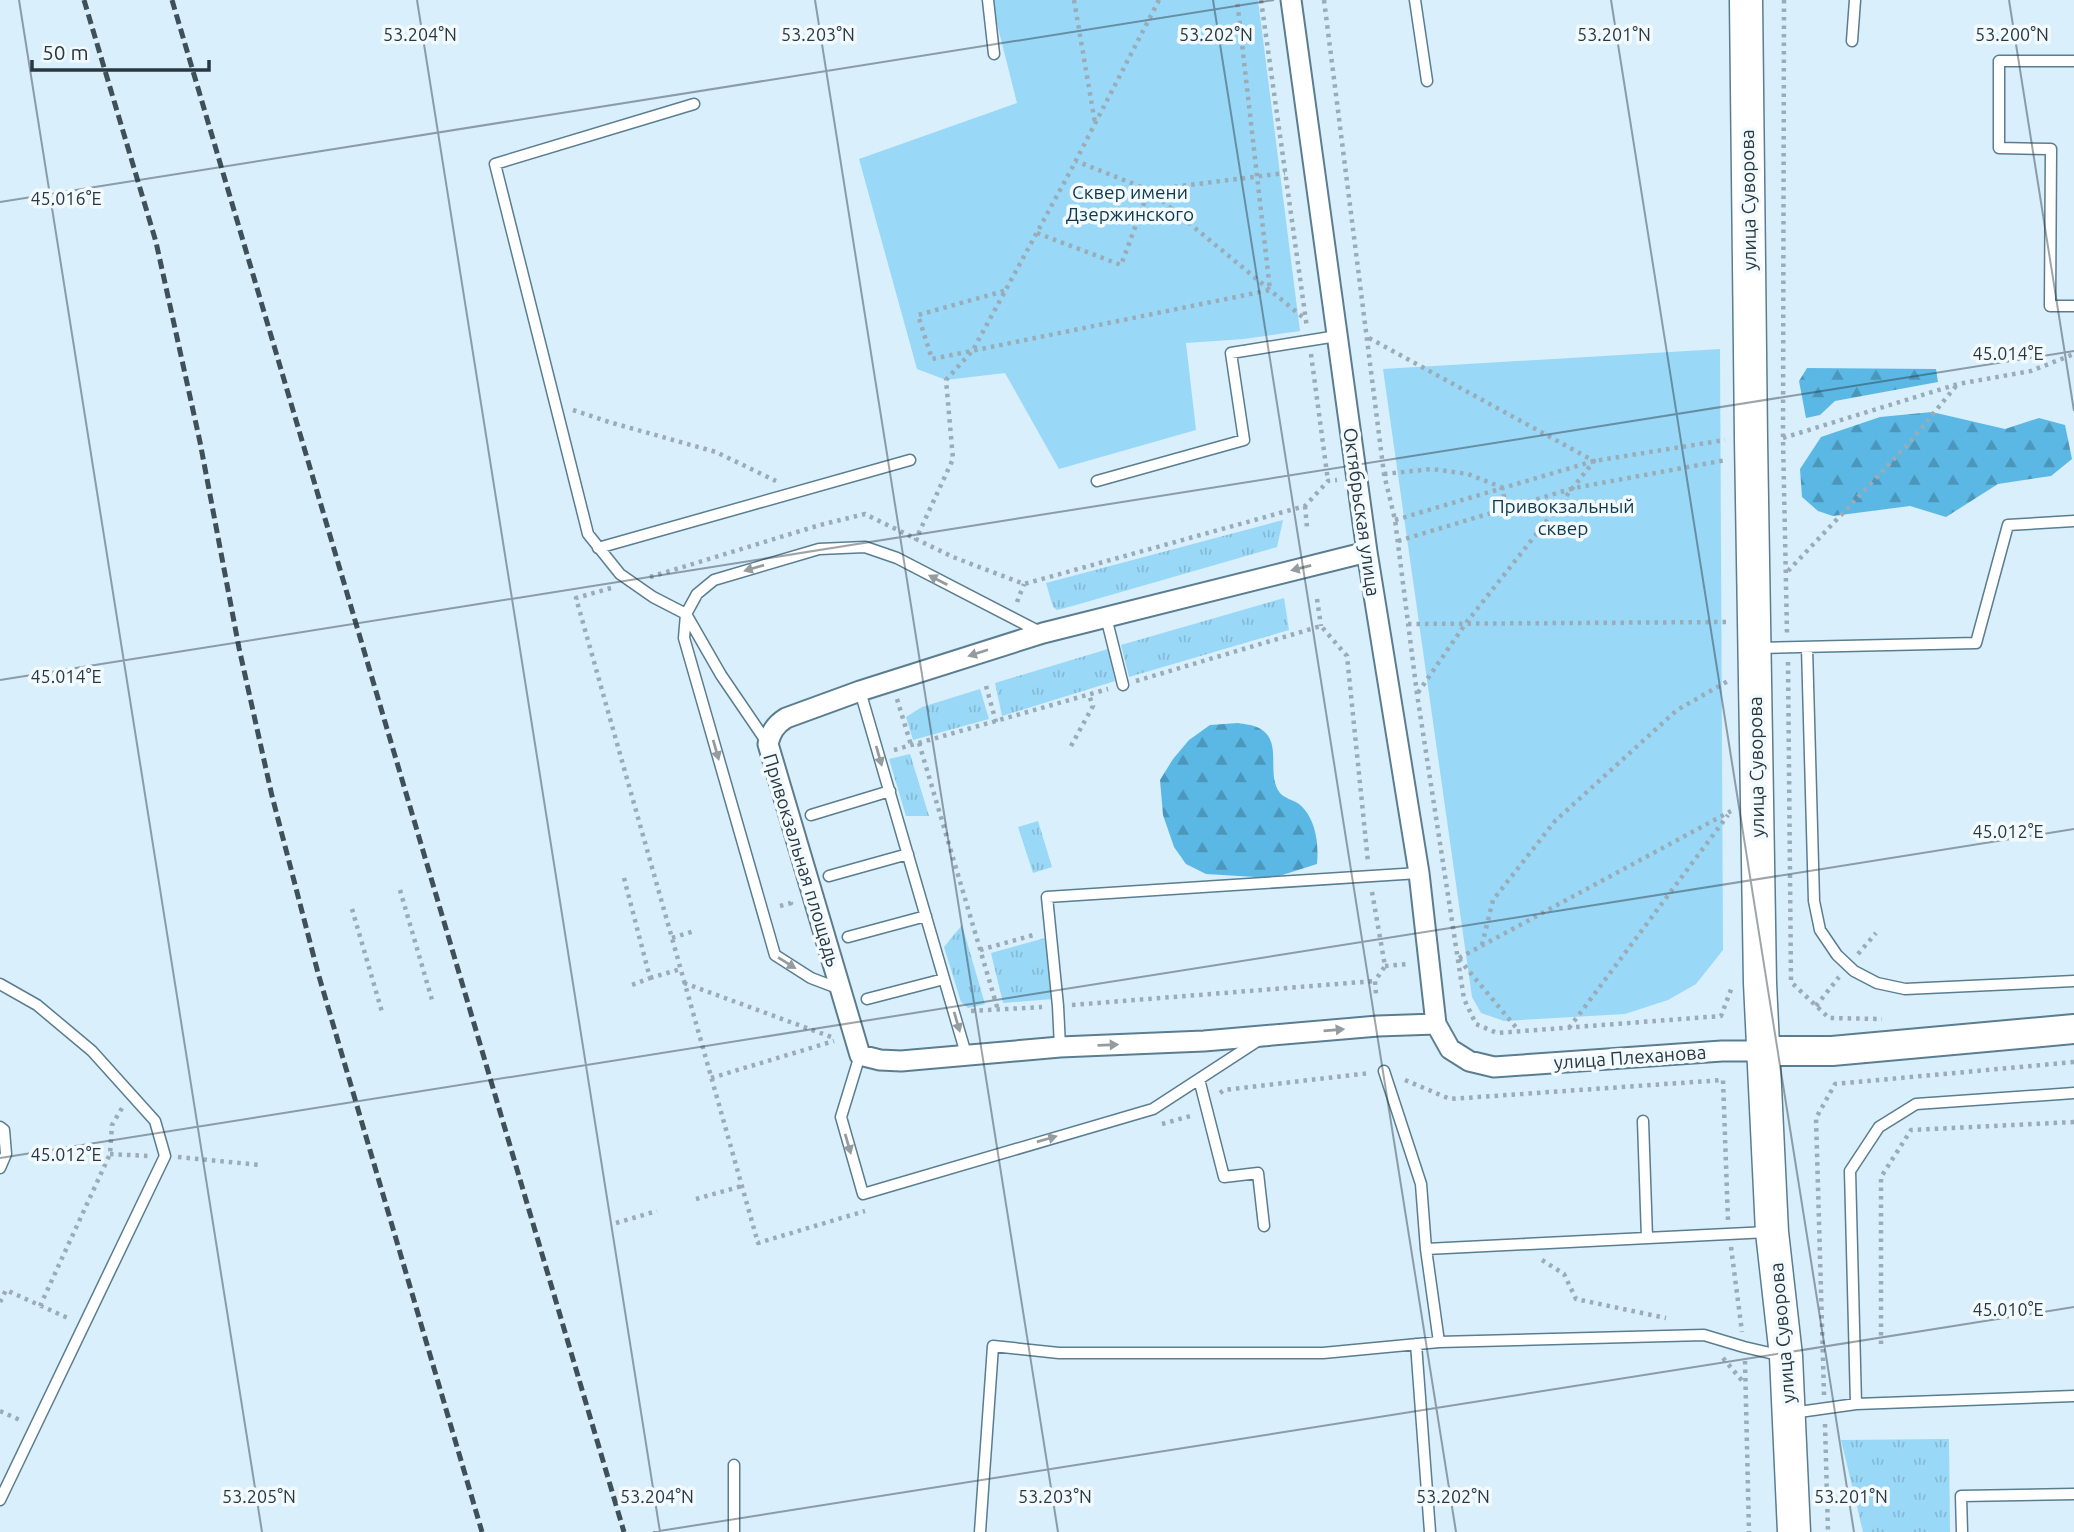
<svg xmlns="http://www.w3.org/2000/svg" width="2074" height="1532" viewBox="0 0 2074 1532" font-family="Ubuntu,sans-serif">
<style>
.grass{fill:url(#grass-tufts)}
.forest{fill:url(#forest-firs)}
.green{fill:#9ad8f8}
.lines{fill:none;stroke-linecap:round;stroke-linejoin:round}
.service-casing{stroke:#5a7d8f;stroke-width:13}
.minor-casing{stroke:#5a7d8f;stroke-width:23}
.secondary-casing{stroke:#5a7d8f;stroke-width:32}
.primary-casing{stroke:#5a7d8f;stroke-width:35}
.path{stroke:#99acb7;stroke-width:4.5;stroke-dasharray:3.5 5;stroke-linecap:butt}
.service{stroke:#fff;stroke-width:10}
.minor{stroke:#fff;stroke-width:19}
.secondary{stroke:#fff;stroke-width:28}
.primary{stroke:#fff;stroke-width:32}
.rail{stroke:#405058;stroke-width:5;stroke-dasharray:10 5;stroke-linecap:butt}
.oneway{fill:#949ca0}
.ticks{fill:none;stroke:#293840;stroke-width:2;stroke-opacity:0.45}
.labels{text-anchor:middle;stroke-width:7;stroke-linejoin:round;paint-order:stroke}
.park-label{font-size:19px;fill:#0f394c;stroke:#f2fafe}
.street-label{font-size:19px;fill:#293840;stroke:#f2fafe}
.ticks-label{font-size:18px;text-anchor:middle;fill:#293840;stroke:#f2fafe;stroke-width:7;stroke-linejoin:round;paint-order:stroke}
</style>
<defs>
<pattern id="grass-tufts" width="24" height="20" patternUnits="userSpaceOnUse" patternTransform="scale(1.75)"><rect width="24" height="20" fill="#9ad8f8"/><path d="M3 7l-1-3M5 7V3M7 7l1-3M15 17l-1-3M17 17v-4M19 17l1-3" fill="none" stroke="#85bad6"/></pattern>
<pattern id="forest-firs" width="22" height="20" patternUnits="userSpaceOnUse" patternTransform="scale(1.75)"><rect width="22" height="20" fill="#5bb8e5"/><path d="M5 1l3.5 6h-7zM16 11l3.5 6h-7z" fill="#4b97bb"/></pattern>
</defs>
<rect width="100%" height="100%" fill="#d9effc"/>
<path class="grass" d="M 1283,520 L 1277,547 L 1076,605 L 1057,610 L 1053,607 L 1046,583 Z
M 1284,598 L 1289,630 L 1129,677 L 1121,645 Z
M 1108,649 L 1115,681 L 1002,716 L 995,683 Z
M 980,689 L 989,719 L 913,740 L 906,717 L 922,707 Z
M 910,754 L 929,816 L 906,816 L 889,759 Z
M 1038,821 L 1052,867 L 1033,873 L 1018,827 Z
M 962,925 L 985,1004 L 968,1008 L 961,1002 L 944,947 Z
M 1045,938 L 1053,999 L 1003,1003 L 991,953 Z
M 1949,1439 L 1950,1532 L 1863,1532 L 1841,1440 Z"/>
<path class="forest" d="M 1807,368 L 1936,369 L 1938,382 L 1835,401 L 1820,415 L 1806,418 L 1799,381 Z
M 1932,412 L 2005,429 L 2039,418 L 2065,425 L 2072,459 L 2051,476 L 1998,484 L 1946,517 L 1910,506 L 1833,516 L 1818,511 L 1802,497 L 1800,469 L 1821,437 L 1880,417 Z
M 1238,723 C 1244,724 1253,725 1259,728 C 1284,741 1265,774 1280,793 C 1284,798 1293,800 1299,804 C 1316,818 1319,844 1317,864 L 1273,878 L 1206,874 L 1186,864 L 1174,847 L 1163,815 L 1160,780 L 1173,759 L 1189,740 L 1210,725 Z"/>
<path class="green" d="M 991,0 L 1258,0 L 1300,331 L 1244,339 L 1186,343 L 1196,430 L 1059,469 L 1005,373 L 946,380 L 917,369 L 859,159 L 1017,103 Z
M 1720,349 L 1723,950 L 1696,984 L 1668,1000 L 1625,1014 L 1504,1021 L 1481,1013 L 1472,997 L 1383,369 Z"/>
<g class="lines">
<g class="service-casing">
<path id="service" d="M 988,0 L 994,54
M 1415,0 L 1427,81
M 1852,41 L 1855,0
M 2074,61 L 1999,61 L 1999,148 L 2051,149 L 2050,306 L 2074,306
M 694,104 L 495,164 L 588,534 L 620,574 L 653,597 L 686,614 L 721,675 L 768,744
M 1097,481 L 1244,440 L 1231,353 L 1337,336
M 598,548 L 910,460
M 1106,617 L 1123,685
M 1807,647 L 1814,901 L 1820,930 L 1837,955 L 1854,971 L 1877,983 L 1905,989 L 2074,981
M 1759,648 L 1976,643 L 2008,525 L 2074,521
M 860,691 L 966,1054
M 811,815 L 890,791
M 829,876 L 908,854
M 848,937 L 926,916
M 0,984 L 37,1005 L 92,1051 L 155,1121 L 165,1156 L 0,1500
M 840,989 L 811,978 L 775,955 L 684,638 L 686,614 L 697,594 L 714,580 L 819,549 L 865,547 L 897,558 L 1042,633
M 867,999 L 944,979
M 1060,1047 L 1058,1006 L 1047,897 L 1419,873
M 860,1055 L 841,1117 L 863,1194 L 1153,1109 L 1259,1040
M 1384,1071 L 1421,1184 L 1426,1249 L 1439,1342 L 1704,1335 L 1744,1347 L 1783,1356
M 1199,1079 L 1224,1177 L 1258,1173 L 1264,1226
M 1643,1121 L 1647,1238
M 0,1127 L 4,1130 L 6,1154 L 0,1168
M 1426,1249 L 1768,1232
M 1416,1344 L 1430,1532
M 1856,1404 L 2074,1396
M 1792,1413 L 1856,1404 L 1850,1171 L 1879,1127 L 1916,1104 L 2074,1093
M 734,1465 L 734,1532
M 980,1532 L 993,1346 L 1059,1353 L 1323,1353 L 1439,1342
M 1962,1532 L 1961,1496 L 2074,1494"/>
</g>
<g class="minor-casing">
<path id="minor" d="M 1291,0 L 1367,552 L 1419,873 L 1436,1024 L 1450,1049 L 1469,1061 L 1494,1067 L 1722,1051 L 1762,1051
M 1367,552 L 1043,633 L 860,691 L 786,718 C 775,725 771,732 768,744 L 860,1055 L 880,1060 L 901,1061 L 1060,1047 L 1204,1041 L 1378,1026 L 1436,1024"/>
</g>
<g class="secondary-casing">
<path id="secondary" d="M 1762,1051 L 1832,1051 L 2074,1029"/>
</g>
<g class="primary-casing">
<path id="primary" d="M 1746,0 L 1751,439 L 1760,983 L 1772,1232 L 1786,1356 L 1794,1532"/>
</g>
<path class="path" d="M 1074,0 L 1095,123
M 1159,0 L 1072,168 L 973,350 L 946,380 L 953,459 L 916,539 L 953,557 L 1024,584 L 1305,506 L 1328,481 L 1337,480
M 1261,0 L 1307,328
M 1324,0 L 1384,474 L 1395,520 L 1417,694 L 1464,999 L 1476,1024 L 1497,1033 L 1721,1016 L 1732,987
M 1784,0 L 1783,438 L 1787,633
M 1149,190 L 1305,319
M 1149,190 L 1285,173
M 1037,233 L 1121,265 L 1149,190 L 1076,161
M 1004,291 L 918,315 L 932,359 L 1270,290 L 1237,0
M 1369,338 L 1594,461 L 1466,623 L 1417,694
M 1311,354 L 1328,481
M 573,410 L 609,422 L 716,452 L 776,481
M 1783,438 L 1958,384 L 2031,371 L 2074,354
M 1384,474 L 1432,469 L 1468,474 L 1501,487 L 1507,506
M 1305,506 L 1307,527
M 1395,520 L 1594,461 L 1725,440
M 1398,541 L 1574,488 L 1726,460
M 1788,571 L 1910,442 L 1956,386
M 650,577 L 820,525 L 865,514 L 916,539
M 611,588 L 576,598 L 758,1243 L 865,1211
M 1317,599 L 1321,626
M 1017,602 L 1024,584
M 1408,624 L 1727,622
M 1788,662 L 1791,982 L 1829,1018 L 1882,1019
M 1136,681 L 1321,626 L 1347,656 L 1368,862
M 986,686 L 996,722
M 897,699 L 911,745
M 919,743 L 998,1010
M 1071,746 L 1093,706 L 1089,695
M 894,750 L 1108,689
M 624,878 L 650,978 L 632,985
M 400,890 L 432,1000
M 1372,892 L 1385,966 L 1375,981 L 1376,994
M 780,906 L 791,903 L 789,899
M 352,909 L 382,1012
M 672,938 L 694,931
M 1482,945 L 1493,900 L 1555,821 L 1677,710 L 1728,681
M 980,950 L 1037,934
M 1858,954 L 1876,933
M 1459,958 L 1731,811
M 1459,959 L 1519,1031
M 1385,966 L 1407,964
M 650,978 L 681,969
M 684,983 L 834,1038
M 1072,1005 L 1375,981
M 1816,1006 L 1839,977
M 971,1011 L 1042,1007
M 1569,1028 L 1728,815
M 711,1078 L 834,1041
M 1405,1080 L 1450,1099 L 1723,1080 L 1728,1221
M 1220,1093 L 1224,1090 L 1370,1073
M 1162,1124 L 1194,1115
M 110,1154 L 148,1156
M 178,1157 L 260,1165
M 696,1199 L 742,1186
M 616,1223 L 657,1211
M 1731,1247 L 1742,1332
M 1542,1260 L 1564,1274 L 1576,1299 L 1666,1318
M 0,1302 L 6,1290 L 70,1319
M 40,1306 L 110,1154 L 112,1125 L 122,1108
M 1881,1344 L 1881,1177 L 1911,1130 L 2074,1122
M 1723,1358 L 1744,1383
M 1745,1361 L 1749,1532
M 1824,1395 L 1816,1118 L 1835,1084 L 2074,1062
M 0,1411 L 22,1421
M 1825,1424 L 1828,1532"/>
<use href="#service" class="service"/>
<use href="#minor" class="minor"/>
<use href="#secondary" class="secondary"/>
<use href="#primary" class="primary"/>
<path class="rail" d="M 84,0 L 156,242 L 200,442 L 239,648 L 272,796 L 318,973 L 482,1532
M 172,0 L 624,1532"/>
</g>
<defs><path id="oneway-solid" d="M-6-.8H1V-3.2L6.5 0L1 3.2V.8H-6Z" transform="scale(1.75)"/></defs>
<g class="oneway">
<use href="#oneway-solid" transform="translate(754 568) rotate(164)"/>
<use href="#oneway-solid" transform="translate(1301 568) rotate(166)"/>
<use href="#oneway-solid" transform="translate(938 580) rotate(-153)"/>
<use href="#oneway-solid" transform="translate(978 653) rotate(162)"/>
<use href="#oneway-solid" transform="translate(716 750) rotate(74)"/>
<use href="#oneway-solid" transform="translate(879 756) rotate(74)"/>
<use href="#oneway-solid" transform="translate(787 963) rotate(32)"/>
<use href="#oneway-solid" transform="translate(957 1022) rotate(74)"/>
<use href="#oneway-solid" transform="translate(1334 1030) rotate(-5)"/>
<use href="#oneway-solid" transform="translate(1108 1045) rotate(-2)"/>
<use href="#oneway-solid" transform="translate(1047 1139) rotate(-16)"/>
<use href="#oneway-solid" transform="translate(848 1144) rotate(74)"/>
</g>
<path class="ticks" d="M 19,0 L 262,1532M 417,0 L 660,1532M 815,0 L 1058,1532M 1213,0 L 1456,1532M 1611,0 L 1854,1532M 2009,0 L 2074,411M 0,202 L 1274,0M 0,680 L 2074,351M 0,1158 L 2074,829M 653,1532 L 2074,1307"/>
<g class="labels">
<g class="park-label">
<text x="1130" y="199">Сквер имени<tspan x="1130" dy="22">Дзержинского</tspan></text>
<text x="1563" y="513">Привокзальный<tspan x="1563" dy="22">сквер</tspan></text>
</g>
<g class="street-label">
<text transform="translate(1748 200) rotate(-91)" y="7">улица Суворова</text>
<text transform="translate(1362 512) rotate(82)" y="7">Октябрьская улица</text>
<text transform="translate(1756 767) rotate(-91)" y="7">улица Суворова</text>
<text transform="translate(802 860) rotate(73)" y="7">Привокзальная площадь</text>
<text transform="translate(1630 1057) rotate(-4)" y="7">улица Плеханова</text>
<text transform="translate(1782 1333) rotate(-95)" y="7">улица Суворова</text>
</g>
</g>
<g class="ticks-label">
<text x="420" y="41">53.204°N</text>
<text x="818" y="41">53.203°N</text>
<text x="1216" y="41">53.202°N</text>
<text x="1614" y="41">53.201°N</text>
<text x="2012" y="41">53.200°N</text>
<text x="66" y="205">45.016°E</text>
<text x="2008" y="360">45.014°E</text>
<text x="66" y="683">45.014°E</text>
<text x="2008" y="838">45.012°E</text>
<text x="66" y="1161">45.012°E</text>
<text x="2008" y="1316">45.010°E</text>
<text x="259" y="1503">53.205°N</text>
<text x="657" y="1503">53.204°N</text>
<text x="1055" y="1503">53.203°N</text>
<text x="1453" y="1503">53.202°N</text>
<text x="1851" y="1503">53.201°N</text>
</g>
<path d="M32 60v10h177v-10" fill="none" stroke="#293840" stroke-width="3.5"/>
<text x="42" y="60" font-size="21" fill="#293840" stroke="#f2fafe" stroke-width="5" paint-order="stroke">50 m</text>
</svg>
